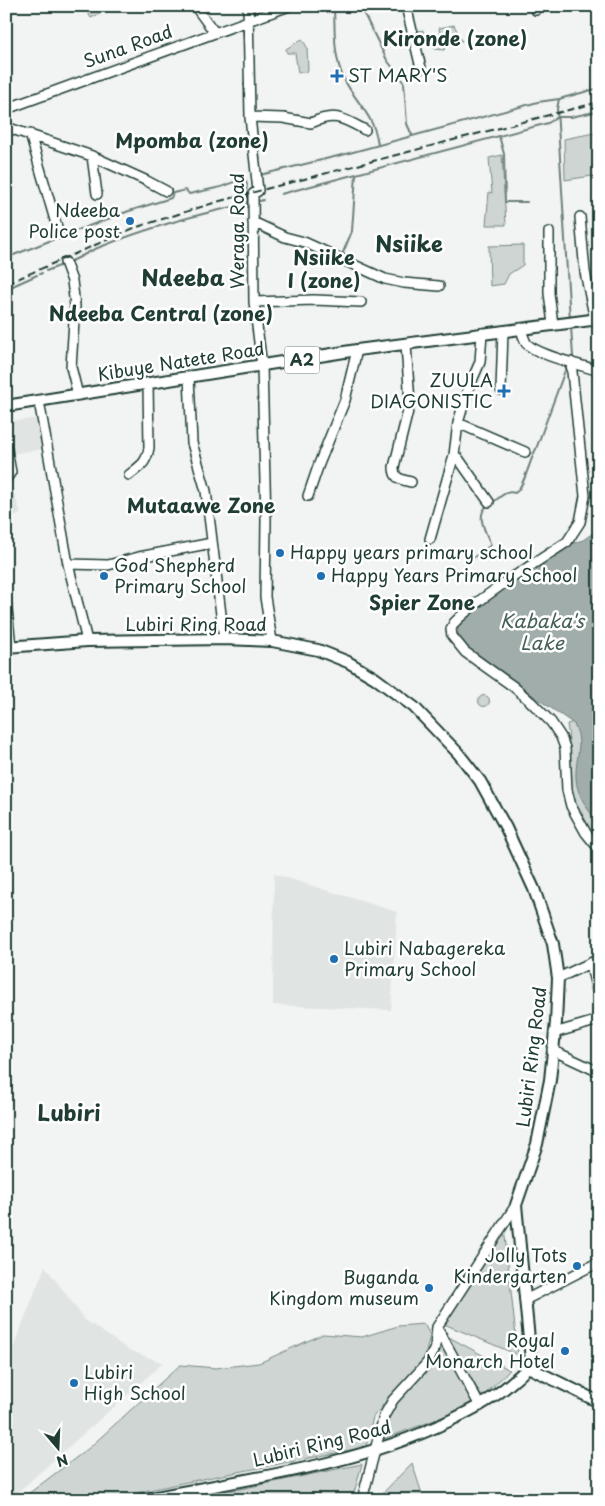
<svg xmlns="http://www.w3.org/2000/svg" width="605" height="1506" viewBox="0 0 605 1506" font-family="'Playpen Sans',sans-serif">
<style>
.built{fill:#e0e4e3}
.green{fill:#ced5d3;stroke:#768984}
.water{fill:#a1adaa;stroke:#6d807b}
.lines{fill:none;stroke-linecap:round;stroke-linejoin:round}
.stream{stroke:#6d807b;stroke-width:2}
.minor-casing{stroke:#1f3d34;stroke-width:12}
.major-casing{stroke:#1f3d34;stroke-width:14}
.minor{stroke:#fff;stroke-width:9}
.major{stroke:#fff;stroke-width:10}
.rail{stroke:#1f3d34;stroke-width:2;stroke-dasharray:8 4;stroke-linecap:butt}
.poi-dot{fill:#1f6fb2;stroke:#fff;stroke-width:2}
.labels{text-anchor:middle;stroke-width:5;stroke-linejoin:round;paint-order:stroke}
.shield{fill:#fff;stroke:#627771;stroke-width:1}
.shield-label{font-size:16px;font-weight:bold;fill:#1f3d34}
.street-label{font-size:18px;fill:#1f3d34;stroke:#fff}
.poi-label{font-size:18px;fill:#1f3d34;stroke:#fff;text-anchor:start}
.water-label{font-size:19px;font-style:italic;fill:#465f57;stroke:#fff}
.quarter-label{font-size:20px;font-weight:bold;fill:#1f3d34;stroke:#fff}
.district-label{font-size:22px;font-weight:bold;fill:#1f3d34;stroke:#fff}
</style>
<rect width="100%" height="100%" fill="#f2f3f3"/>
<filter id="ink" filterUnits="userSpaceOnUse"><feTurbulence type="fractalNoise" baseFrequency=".02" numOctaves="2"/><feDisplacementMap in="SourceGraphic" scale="10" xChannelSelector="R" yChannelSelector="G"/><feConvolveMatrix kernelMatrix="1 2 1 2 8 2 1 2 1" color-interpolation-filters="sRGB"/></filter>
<g filter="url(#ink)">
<path class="built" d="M 39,418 L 44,449 L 10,454 L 6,422 Z
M 10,482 L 21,514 L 6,519 L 6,483 Z
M 274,874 L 397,912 L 391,1010 L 273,1005 Z
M 45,1266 L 85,1320 L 129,1350 L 163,1363 L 10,1499 L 6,1494 L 6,1404 L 12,1351 Z"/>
<path class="green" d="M 84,6 L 116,6 L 91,18 Z
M 454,25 L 462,41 L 458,42 L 458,46 L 447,46 L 444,50 L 435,49 L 433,44 L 448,38 L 447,33 L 440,35 L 439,28 Z
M 423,30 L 426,44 L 419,48 L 415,32 Z
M 302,39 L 307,47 L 308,71 L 298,73 L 295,53 L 287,53 L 286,49 Z
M 599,132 L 599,175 L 565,180 L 564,139 Z
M 502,155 L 506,225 L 486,225 L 489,192 L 492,193 L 489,158 Z
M 523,245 L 523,265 L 509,274 L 504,284 L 490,286 L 489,246 Z
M478.5 701a5.5 5.5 0 1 1 11 0a5.5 5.5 0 1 1-11 0Z
M 578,721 L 586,807 L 596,818 L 599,826 L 599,840 C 592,831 582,821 577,811 C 566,789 572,750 567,724 Z
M 504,1227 L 518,1355 L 444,1324 Z
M 424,1324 L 430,1335 L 424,1361 L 398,1387 L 373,1417 L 366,1447 L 182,1483 L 103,1500 L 20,1500 L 89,1448 L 180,1365 L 216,1368 L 259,1363 L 323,1334 L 362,1337 L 398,1326 Z
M 447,1336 L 510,1370 L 482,1397 Z
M 441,1343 L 475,1401 L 471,1405 L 440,1418 L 381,1440 L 384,1425 L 390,1412 L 438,1355 Z
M 412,1463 L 424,1500 L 376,1500 Z
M 362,1464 L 352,1500 L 186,1500 Z"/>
<path class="water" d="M 599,529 L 599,826 C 590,810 577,798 576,778 C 575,764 581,749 578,735 C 578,732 575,728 574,724 L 460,645 L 458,631 L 459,625 L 504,588 L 571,544 L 583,540 Z"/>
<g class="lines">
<path class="stream" d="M 254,6 L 254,12
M 334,6 C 335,31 333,56 344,79 C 356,103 375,116 378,145
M 360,6 L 387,60 L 404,83 L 407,124 L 412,135
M 243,28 L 244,40
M 244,86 L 245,78
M 559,99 L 557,109 L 570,320
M 6,104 L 9,103
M 499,136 L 504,154 L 505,202 L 527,202
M 260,175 L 342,155 L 538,102 L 559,99 L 599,88
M 281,194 L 548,123 L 558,117 L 571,117 L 599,111
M 260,201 L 263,200
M 62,236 L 129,211 L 171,198 L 173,193 L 186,190 L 189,194 L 221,187 L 245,178 L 247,185 L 246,191
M 342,255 L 352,231 L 356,175
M 6,258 L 57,238
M 69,262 C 80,258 89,251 100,247 C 148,228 197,214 247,204 L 246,197
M 46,271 L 62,265
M 40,274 L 42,273
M 6,289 L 37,275
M 571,327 L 573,356 L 571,359
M 493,502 C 501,497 505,490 515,493 C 524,488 530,459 536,449 L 567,365
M 466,563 L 491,545 C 486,532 474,515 489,504"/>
<g class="minor-casing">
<path id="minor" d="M 195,6 L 215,33
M 248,6 L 250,117 L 258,191 L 253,194 L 254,302 L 262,366 L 266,520 L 265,597 L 272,641
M 406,6 L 421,68
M 535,6 L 536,10
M 6,109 L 289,6
M 250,117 L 283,118 L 311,123 C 335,112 343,118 365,130
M 6,127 L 92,156 L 145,180 L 166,191
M 30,134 L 59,234
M 92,156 L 97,194
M 580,217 L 585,272 L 595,320
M 253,222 L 285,237 L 304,242 L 385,279 L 404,283 L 439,286
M 549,232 L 549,293 L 553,324
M 65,262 L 72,281 L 75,306 L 71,367 L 78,395
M 254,302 L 314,300 L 361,302
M 521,328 C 522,333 524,339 526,343 C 536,355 582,365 599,371
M 406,344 L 410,403 L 394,467 C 394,479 400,479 411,482
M 571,362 L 585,496 L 580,522 L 567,542 L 507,581 L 475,604 L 460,617 L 454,623 L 451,629 L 452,636 L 465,652 L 514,687 L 531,702 L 551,722 L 561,737 L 565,748 L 567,790 L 571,806 L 586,833 L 599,849
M 189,377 L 192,443 L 206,491 L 224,639
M 501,390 L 503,331
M 39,401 L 68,564 L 87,641
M 458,423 L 525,452
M 6,445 L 11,472 L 6,479
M 454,455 L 458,458 L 489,502
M 129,475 C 141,465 146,464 149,448 L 148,383
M 308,496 L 319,464 L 345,400 L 357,350
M 430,539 L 454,455 L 458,423 L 467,392 L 480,362 L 482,333
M 68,564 L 108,565 L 139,557 L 212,543
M 6,601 L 11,646
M 590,963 L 597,990
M 558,978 L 599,959
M 554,1033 L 599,1020
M 552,1050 L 599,1072
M 525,1300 L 599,1262
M 437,1327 L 480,1406
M 364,1500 L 364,1492 L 384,1416 L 393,1400 L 428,1362 L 435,1348 L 437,1327 L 516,1205"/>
</g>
<g class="major-casing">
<path id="major" d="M 6,406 L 357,350 L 599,319
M 6,647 L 87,641 L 224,639 L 272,641 L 318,650 L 348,662 L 375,678 L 414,707 L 458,753 L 480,781 L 506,828 L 534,889 L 553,944 L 558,978 L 556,1022 L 550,1080 L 537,1144 L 516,1205 L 531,1360 C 527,1370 519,1376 511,1383 C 492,1400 470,1411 447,1422 C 353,1467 242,1479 141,1500
M 528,1367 L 599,1402"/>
</g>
<use href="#minor" class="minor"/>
<use href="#major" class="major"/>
<path class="rail" d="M 6,284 L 134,228 L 220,201 L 599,102"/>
</g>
</g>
<g class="poi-dot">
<path d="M334.5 68.5h5v5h5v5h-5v5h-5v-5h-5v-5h5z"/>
<circle cx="130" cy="221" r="5"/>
<path d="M501.5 383.5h5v5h5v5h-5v5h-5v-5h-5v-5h5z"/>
<circle cx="280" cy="553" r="5"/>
<circle cx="104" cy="576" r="5"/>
<circle cx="321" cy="576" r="5"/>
<circle cx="334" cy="959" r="5"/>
<circle cx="577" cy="1266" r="5"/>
<circle cx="429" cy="1288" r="5"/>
<circle cx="565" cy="1351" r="5"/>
<circle cx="74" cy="1383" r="5"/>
</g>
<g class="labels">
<rect class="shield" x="284.5" y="346.5" width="35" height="27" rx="4"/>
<g class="shield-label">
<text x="302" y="366">A2</text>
</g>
<g class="street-label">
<text transform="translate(128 47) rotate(-20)" y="6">Suna Road</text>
<text transform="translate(238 231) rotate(-90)" y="6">Weraga Road</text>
<text transform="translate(181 362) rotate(-9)" y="6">Kibuye Natete Road</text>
<text x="196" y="631">Lubiri Ring Road</text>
<text transform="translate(532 1057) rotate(-83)" y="6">Lubiri Ring Road</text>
<text transform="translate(322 1444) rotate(-14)" y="6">Lubiri Ring Road</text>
</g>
<g class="poi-label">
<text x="348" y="82">ST MARY'S</text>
<text x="120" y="217" text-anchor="end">Ndeeba<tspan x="120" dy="21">Police post</tspan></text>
<text x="493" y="387" text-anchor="end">ZUULA<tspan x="493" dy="21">DIAGONISTIC</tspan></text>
<text x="290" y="559">Happy years primary school</text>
<text x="114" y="572">God Shepherd<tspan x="114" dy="21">Primary School</tspan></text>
<text x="331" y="582">Happy Years Primary School</text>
<text x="344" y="955">Lubiri Nabagereka<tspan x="344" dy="21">Primary School</tspan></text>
<text x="567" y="1262" text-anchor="end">Jolly Tots<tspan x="567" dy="21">Kindergarten</tspan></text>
<text x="419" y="1284" text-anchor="end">Buganda<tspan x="419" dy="21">Kingdom museum</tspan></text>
<text x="555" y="1347" text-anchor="end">Royal<tspan x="555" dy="21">Monarch Hotel</tspan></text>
<text x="84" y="1379">Lubiri<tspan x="84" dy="21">High School</tspan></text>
</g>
<g class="water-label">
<text x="542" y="628">Kabaka's<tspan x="542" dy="22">Lake</tspan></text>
</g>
<g class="quarter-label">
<text x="455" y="46">Kironde (zone)</text>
<text x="192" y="148">Mpomba (zone)</text>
<text x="324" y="265">Nsiike<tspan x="324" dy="23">I (zone)</tspan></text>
<text x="161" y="321">Ndeeba Central (zone)</text>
<text x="201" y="513">Mutaawe Zone</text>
<text x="422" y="610">Spier Zone</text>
</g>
<g class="district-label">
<text x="409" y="252">Nsiike</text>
<text x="183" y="286">Ndeeba</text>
<text x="69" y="1121">Lubiri</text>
</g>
</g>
<rect width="605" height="1506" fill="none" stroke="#fff" stroke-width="25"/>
<rect x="12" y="12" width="580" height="1481" fill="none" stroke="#1f3d34" stroke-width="2" filter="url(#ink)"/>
<g transform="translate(58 1448) rotate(161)" stroke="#ffffff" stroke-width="4" paint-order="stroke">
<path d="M0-4L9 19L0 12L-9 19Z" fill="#1f3d34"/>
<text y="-8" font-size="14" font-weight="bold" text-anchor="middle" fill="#1f3d34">N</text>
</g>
</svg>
